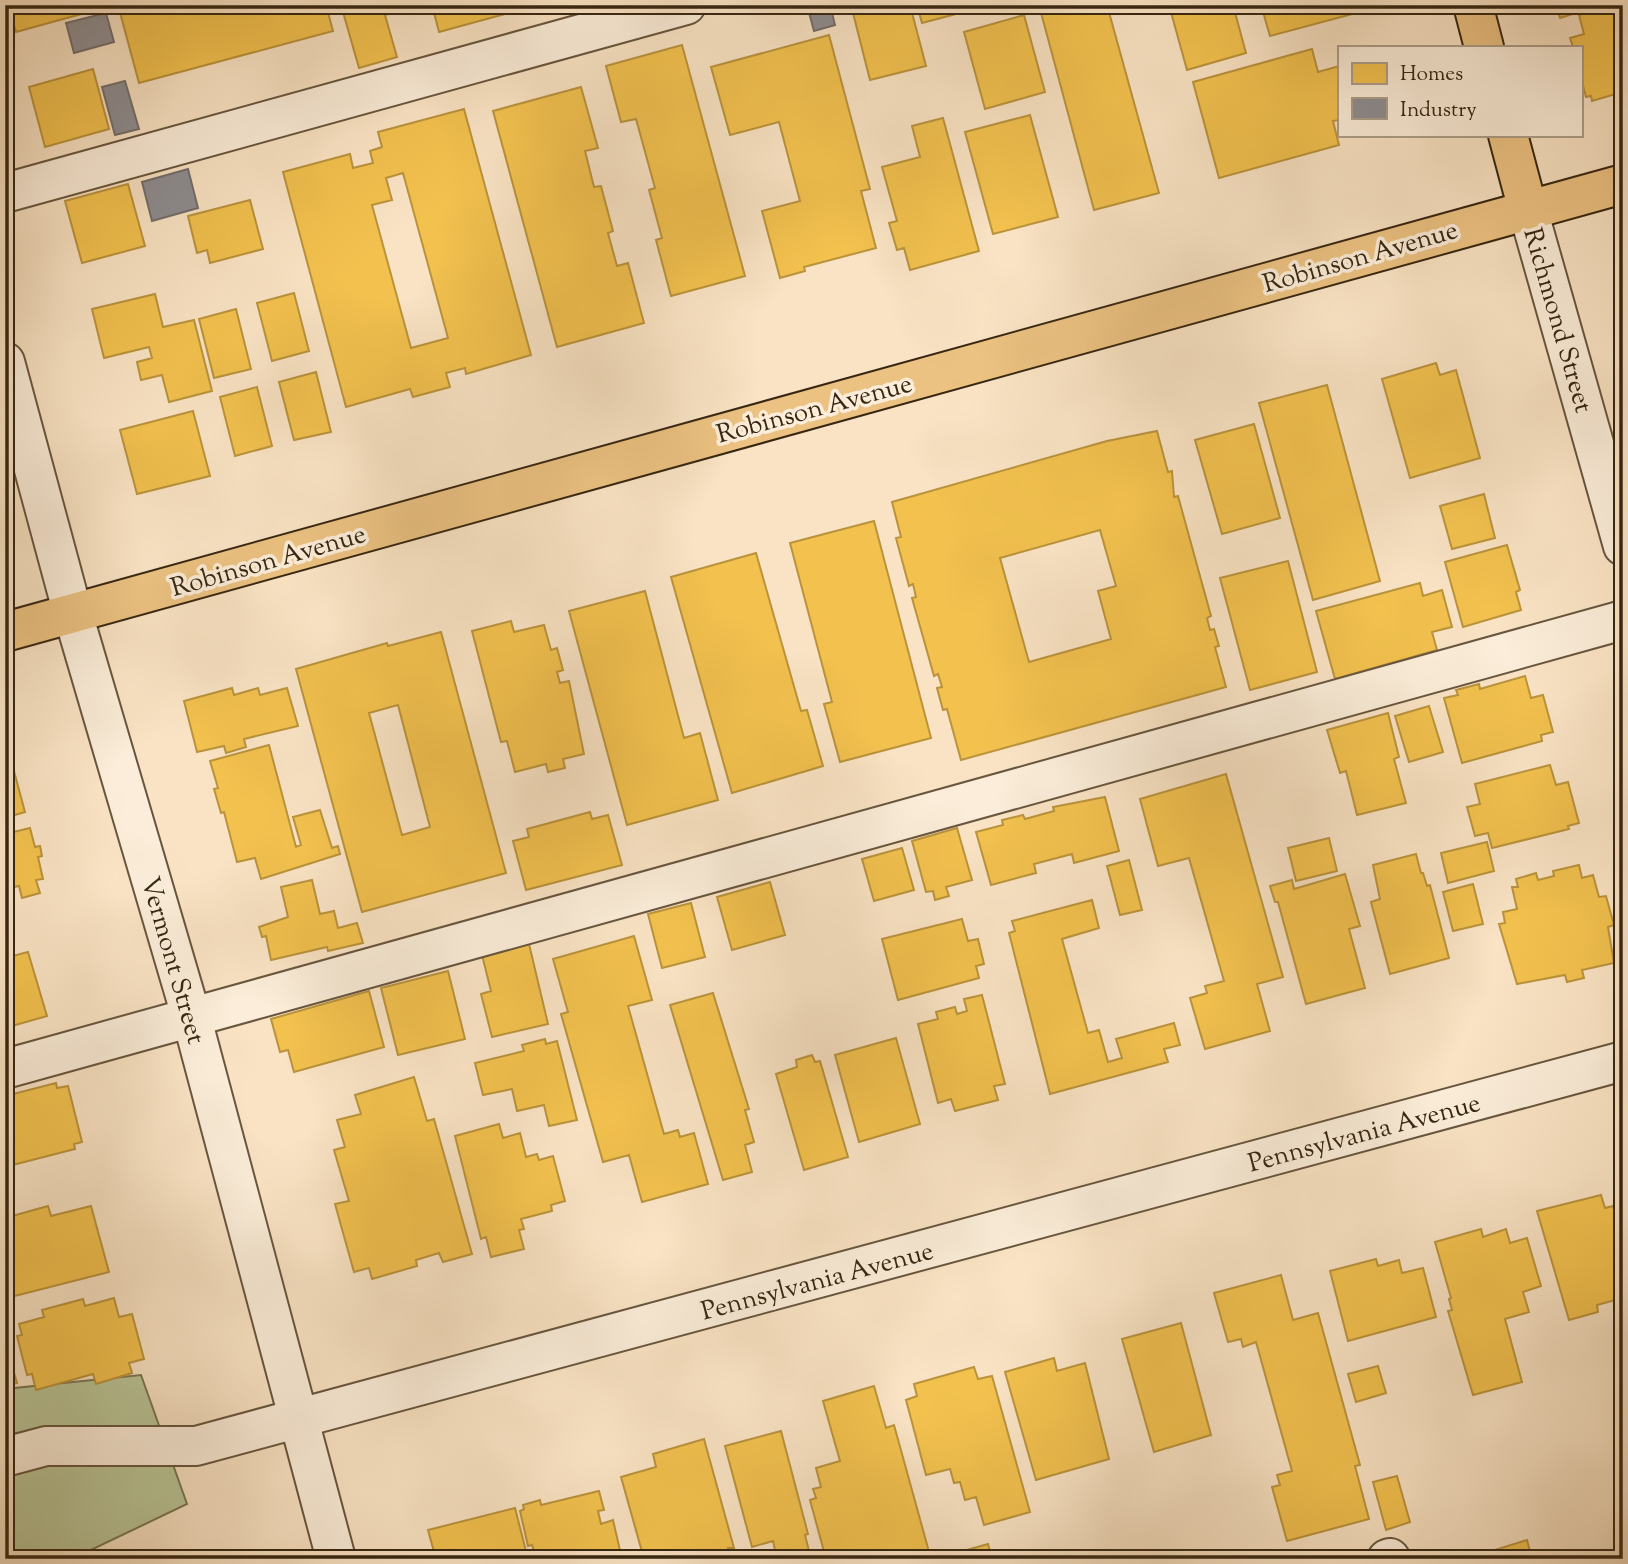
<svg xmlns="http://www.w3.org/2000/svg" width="1628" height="1564" viewBox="0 0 1628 1564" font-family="'Sorts Mill Goudy',serif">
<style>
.green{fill:#b9c598;stroke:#787655;stroke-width:2}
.homes{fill:#f2c14e;stroke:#ba933c;stroke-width:2;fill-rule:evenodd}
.industry{fill:#8d8d92;stroke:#736e6c;stroke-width:2}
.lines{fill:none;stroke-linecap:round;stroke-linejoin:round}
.minor-casing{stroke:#68563e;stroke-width:42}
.major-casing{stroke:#372712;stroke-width:42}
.minor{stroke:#fbedd9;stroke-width:38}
.major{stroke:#ecc282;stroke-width:38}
.labels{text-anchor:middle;stroke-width:7;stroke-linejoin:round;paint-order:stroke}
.street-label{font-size:26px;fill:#372712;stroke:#fbedd9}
</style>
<rect width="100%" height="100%" fill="#f9e3c4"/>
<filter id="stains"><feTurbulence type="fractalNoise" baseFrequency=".00286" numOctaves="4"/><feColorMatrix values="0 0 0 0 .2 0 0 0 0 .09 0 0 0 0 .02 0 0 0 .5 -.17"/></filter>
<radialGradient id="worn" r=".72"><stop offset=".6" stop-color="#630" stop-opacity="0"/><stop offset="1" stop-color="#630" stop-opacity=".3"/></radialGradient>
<path class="green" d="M 141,1375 L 187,1504 L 72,1559 L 5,1559 L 5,1389 Z"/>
<path class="homes" d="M 8,5 L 82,5 L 85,13 L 16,32 Z
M 118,5 L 202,5 L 204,13 L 233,5 L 326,5 L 333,31 L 139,83 Z
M 341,5 L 416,5 L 385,15 L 397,57 L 359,68 Z
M 432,5 L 503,5 L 505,14 L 439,32 Z
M 851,5 L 910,5 L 926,66 L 870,80 Z
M 917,5 L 990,5 L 922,23 Z
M 1055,5 L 1107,5 L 1159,193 L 1094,210 L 1040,9 Z
M 1169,5 L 1233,5 L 1246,53 L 1187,70 Z
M 1261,5 L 1354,5 L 1356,13 L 1270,36 Z
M 1556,5 L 1602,5 L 1560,18 Z
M 1616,5 L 1623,5 L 1623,87 L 1618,88 L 1619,93 L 1592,101 L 1591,96 L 1586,97 L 1581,78 L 1581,47 L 1573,47 L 1570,38 L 1584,34 L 1579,15 Z
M 1024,15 L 1045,92 L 985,109 L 964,32 Z
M 829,35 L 870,189 L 861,191 L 876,248 L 804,267 L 805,271 L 780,278 L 762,211 L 800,201 L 779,122 L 730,135 L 711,67 Z
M 682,45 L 745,276 L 671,296 L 656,240 L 662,238 L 649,190 L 655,188 L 636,119 L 621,122 L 606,66 Z
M 1312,49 L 1318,72 L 1339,66 L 1339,120 L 1333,121 L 1339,145 L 1219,178 L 1193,82 Z
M 93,69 L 109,129 L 45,147 L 29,87 Z
M 581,87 L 598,148 L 585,151 L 594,187 L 601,186 L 613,231 L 608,233 L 617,266 L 628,263 L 644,323 L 557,347 L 493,111 Z
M 464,109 L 531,355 L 466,374 L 465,368 L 446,373 L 450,387 L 413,397 L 410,389 L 346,407 L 283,172 L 350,154 L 353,168 L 373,163 L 370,151 L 382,147 L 378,132 ZM 403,173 L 448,338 L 411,348 L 372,205 L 392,200 L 386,178 Z
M 1030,115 L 1058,217 L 993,234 L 965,132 Z
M 943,118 L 979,251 L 910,270 L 904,248 L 897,250 L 889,223 L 897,221 L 882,167 L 920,157 L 912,126 Z
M 128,184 L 145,246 L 82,263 L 65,201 Z
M 250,200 L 263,249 L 210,263 L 207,250 L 197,253 L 188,216 Z
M 294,293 L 309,351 L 272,361 L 257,303 Z
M 155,294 L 163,327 L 194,320 L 212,391 L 169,402 L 162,375 L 141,380 L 137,362 L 152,358 L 149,347 L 104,358 L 92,309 Z
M 236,309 L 251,369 L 214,378 L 199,319 Z
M 1436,363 L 1440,375 L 1456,370 L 1480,458 L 1410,478 L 1382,379 Z
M 316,372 L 331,432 L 294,440 L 279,382 Z
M 1327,385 L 1380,581 L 1313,600 L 1259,403 Z
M 257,387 L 272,446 L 235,456 L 220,397 Z
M 193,411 L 210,476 L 137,494 L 120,430 Z
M 1254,424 L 1280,518 L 1222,534 L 1195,440 Z
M 1157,431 L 1168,472 L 1172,471 L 1174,497 L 1178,496 L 1211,616 L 1207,618 L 1210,630 L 1214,629 L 1219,646 L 1215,647 L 1226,687 L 961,760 L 947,709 L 943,710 L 937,688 L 942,687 L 938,674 L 934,676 L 912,598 L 916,597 L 913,584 L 909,586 L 896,538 L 901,537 L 892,502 L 1107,441 ZM 1100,530 L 1116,586 L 1098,591 L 1111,639 L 1029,662 L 1000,558 Z
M 1484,494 L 1495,538 L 1452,549 L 1440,506 Z
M 874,521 L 931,738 L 840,762 L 824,704 L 832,702 L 790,543 Z
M 1507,545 L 1520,590 L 1516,592 L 1521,610 L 1463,627 L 1445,562 Z
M 756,553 L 801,711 L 807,710 L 823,766 L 732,793 L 671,577 Z
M 1288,561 L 1317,672 L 1250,690 L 1220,578 Z
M 1420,583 L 1423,596 L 1442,590 L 1452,627 L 1432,632 L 1437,650 L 1335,679 L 1316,611 Z
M 645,591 L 684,738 L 700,733 L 718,800 L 627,825 L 569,611 Z
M 511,621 L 514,632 L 544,625 L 551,650 L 557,648 L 563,670 L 557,672 L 560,683 L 569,681 L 584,754 L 563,759 L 565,768 L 548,772 L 546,764 L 515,772 L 507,741 L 501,742 L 472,631 Z
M 441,632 L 506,873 L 362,912 L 296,669 L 387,643 L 388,646 ZM 398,705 L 430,827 L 402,835 L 369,713 Z
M 1525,676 L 1531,698 L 1543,695 L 1553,732 L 1541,735 L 1542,741 L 1462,763 L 1444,698 L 1458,695 L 1456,690 L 1479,684 L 1480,689 Z
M 232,688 L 234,695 L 258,688 L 260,695 L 287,688 L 298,726 L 244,739 L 246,747 L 226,753 L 224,746 L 197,752 L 184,701 Z
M 1429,706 L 1443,752 L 1409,762 L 1395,716 Z
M 1388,713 L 1399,757 L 1394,759 L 1406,803 L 1357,815 L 1346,771 L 1340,773 L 1327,730 Z
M 269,745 L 296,847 L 301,845 L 293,817 L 320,810 L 332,848 L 338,846 L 340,854 L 261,879 L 255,858 L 237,862 L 224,812 L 221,813 L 214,789 L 218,788 L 210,761 Z
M 11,760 L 25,812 L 5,818 L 5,762 Z
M 1550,765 L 1556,785 L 1568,782 L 1579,823 L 1568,826 L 1569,829 L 1492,848 L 1488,833 L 1475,836 L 1467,807 L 1480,804 L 1475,784 Z
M 1226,774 L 1283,977 L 1257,984 L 1270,1031 L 1205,1049 L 1190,998 L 1207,993 L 1205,986 L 1224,981 L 1189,858 L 1158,866 L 1140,799 Z
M 1105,797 L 1119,851 L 1074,863 L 1072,854 L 1034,864 L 1036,873 L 991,885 L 976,832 L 1003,825 L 1002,820 L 1023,815 L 1025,819 L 1054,811 L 1053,807 Z
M 590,812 L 592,819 L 608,815 L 622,865 L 526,890 L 513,841 L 529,837 L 527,829 Z
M 30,828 L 35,847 L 40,846 L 42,856 L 38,857 L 43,879 L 36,880 L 40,893 L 22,898 L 19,886 L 5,889 L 5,834 Z
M 957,828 L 972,880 L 946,887 L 949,896 L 935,900 L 933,891 L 926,892 L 912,841 Z
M 1329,838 L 1337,871 L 1296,881 L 1288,848 Z
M 1487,842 L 1494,871 L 1448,883 L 1441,853 Z
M 902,848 L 914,890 L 874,901 L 862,859 Z
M 1416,854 L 1421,873 L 1423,873 L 1427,886 L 1430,885 L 1449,958 L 1390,974 L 1371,902 L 1380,899 L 1373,865 Z
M 1129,860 L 1142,910 L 1120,915 L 1107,866 Z
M 1579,865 L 1582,878 L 1593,875 L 1599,897 L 1606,896 L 1614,925 L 1608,927 L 1614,963 L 1582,970 L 1584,978 L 1567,982 L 1565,975 L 1517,984 L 1499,924 L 1505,923 L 1503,912 L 1517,909 L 1512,887 L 1518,887 L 1516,879 L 1536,873 L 1538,880 L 1554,876 L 1553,871 Z
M 1345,874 L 1360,926 L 1349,929 L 1365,988 L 1306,1004 L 1278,902 L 1275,902 L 1270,886 L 1292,880 L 1294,889 Z
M 312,880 L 320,914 L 334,911 L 338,928 L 357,923 L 363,943 L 328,951 L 327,947 L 271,960 L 266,936 L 262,937 L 259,927 L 288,917 L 281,887 Z
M 770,882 L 785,935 L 732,950 L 717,897 Z
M 1473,884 L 1483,924 L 1453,931 L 1443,892 Z
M 1092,900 L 1099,928 L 1062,939 L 1088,1033 L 1099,1030 L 1108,1062 L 1122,1058 L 1116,1039 L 1174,1023 L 1180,1045 L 1164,1049 L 1168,1062 L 1050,1094 L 1009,933 L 1015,931 L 1012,921 Z
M 691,903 L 705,957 L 662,968 L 648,914 Z
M 962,919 L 968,941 L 978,939 L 984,964 L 976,966 L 979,978 L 898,1000 L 882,939 Z
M 634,936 L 652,1000 L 628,1006 L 664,1134 L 678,1130 L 680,1137 L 694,1133 L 708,1184 L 642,1202 L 629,1155 L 603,1162 L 561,1014 L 568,1012 L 553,959 Z
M 529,944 L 548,1024 L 492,1037 L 481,994 L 491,991 L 482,955 Z
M 28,952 L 47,1016 L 5,1028 L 5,958 Z
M 448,971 L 465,1039 L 398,1055 L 381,988 Z
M 369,991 L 384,1047 L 294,1072 L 288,1050 L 280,1052 L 271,1019 Z
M 713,993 L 749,1109 L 745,1110 L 754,1142 L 745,1145 L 752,1172 L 723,1180 L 670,1005 Z
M 982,995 L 1005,1084 L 994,1086 L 998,1100 L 955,1111 L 951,1099 L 938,1103 L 918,1024 L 938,1019 L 936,1012 L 955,1007 L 957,1014 L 967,1011 L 964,999 Z
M 896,1038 L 920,1124 L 859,1142 L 835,1055 Z
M 545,1039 L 546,1044 L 557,1041 L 577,1120 L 549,1126 L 544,1105 L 517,1111 L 512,1089 L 483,1095 L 475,1063 L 524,1051 L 522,1045 Z
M 812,1055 L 815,1062 L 820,1061 L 848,1157 L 804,1170 L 776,1074 L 797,1067 L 796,1060 Z
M 414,1077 L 427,1121 L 434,1119 L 472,1254 L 443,1262 L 439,1253 L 416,1260 L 417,1266 L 372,1279 L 369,1268 L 354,1272 L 335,1204 L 349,1201 L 334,1150 L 345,1147 L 337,1120 L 361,1114 L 355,1095 Z
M 56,1083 L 57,1088 L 68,1086 L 82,1142 L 74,1144 L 75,1149 L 5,1167 L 5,1096 Z
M 499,1124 L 503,1138 L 520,1133 L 526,1157 L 537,1154 L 539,1160 L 553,1156 L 565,1201 L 551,1205 L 552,1211 L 521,1219 L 524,1229 L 519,1230 L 524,1249 L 491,1257 L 486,1237 L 481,1239 L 455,1136 Z
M 1601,1195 L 1605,1208 L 1613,1206 L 1623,1243 L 1623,1298 L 1597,1305 L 1598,1312 L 1569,1320 L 1537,1211 Z
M 48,1206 L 51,1216 L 91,1206 L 109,1272 L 7,1298 L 5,1218 Z
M 1481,1229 L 1483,1237 L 1506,1229 L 1510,1243 L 1527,1238 L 1541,1286 L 1523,1292 L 1529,1312 L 1505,1319 L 1522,1382 L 1473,1395 L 1448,1311 L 1452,1310 L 1449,1299 L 1451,1298 L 1435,1242 Z
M 1376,1259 L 1378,1266 L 1399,1260 L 1402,1273 L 1423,1268 L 1436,1317 L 1348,1341 L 1330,1271 Z
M 1281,1275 L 1293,1320 L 1318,1313 L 1360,1465 L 1355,1466 L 1369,1519 L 1287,1541 L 1272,1487 L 1280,1485 L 1277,1475 L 1292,1471 L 1256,1342 L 1243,1347 L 1241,1339 L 1228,1342 L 1214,1293 Z
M 114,1298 L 119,1317 L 132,1314 L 144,1359 L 129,1363 L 132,1373 L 96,1384 L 93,1374 L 36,1390 L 32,1374 L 27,1375 L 17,1336 L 22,1335 L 19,1324 L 44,1317 L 42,1310 L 83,1299 L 85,1306 Z
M 1181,1323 L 1211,1435 L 1154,1452 L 1122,1339 Z
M 5,1327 L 10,1343 L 6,1345 L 17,1383 L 5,1386 Z
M 1054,1358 L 1057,1371 L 1085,1363 L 1109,1459 L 1036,1480 L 1005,1372 Z
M 1378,1366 L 1386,1393 L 1356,1402 L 1348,1374 Z
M 974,1367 L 978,1379 L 992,1376 L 1030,1512 L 984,1525 L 976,1497 L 965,1500 L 960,1482 L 954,1483 L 950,1469 L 926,1475 L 906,1400 L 917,1396 L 914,1384 Z
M 874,1386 L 886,1428 L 894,1425 L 931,1559 L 826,1559 L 810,1500 L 816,1498 L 813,1489 L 821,1487 L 816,1468 L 840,1461 L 823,1401 Z
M 781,1431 L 808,1534 L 805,1535 L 811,1559 L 777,1559 L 773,1541 L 752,1547 L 725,1446 Z
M 704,1439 L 734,1548 L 728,1548 L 731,1559 L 644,1559 L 621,1477 L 656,1467 L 653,1454 Z
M 1397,1476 L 1410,1522 L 1386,1530 L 1373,1482 Z
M 599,1491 L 604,1510 L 598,1511 L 601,1524 L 613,1520 L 622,1559 L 549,1559 L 548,1551 L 535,1554 L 532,1545 L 528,1546 L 520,1511 L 524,1509 L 523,1505 L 540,1500 L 541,1505 Z
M 515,1508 L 528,1559 L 436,1559 L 428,1530 Z
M 1527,1540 L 1532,1559 L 1480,1559 L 1479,1555 Z
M 988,1544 L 992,1559 L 943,1559 L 942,1557 Z"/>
<path class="industry" d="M 807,5 L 830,5 L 835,25 L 814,31 Z
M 106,13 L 114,42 L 74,53 L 66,23 Z
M 125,81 L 139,129 L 115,135 L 102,87 Z
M 188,169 L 198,208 L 152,221 L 142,182 Z"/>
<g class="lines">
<g class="minor-casing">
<path id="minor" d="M 5,193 L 686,5
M 1528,210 L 1623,546
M 5,362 L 73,614 L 192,1019 L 336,1559
M 5,1069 L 1623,620
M 5,1457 L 46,1446 L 196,1446 L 1623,1061
M 1387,1559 L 1390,1558"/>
</g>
<g class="major-casing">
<path id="major" d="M 1473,5 L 1484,47
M 1508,135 L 1528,210
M 5,632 L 1623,184"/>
</g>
<use href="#minor" class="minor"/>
<use href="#major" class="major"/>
</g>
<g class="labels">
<g class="street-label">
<text transform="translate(1360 256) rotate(-16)" y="9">Robinson Avenue</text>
<text transform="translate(1559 320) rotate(74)" y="9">Richmond Street</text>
<text transform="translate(814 408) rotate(-15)" y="9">Robinson Avenue</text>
<text transform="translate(268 560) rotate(-16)" y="9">Robinson Avenue</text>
<text transform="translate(174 960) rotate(74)" y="9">Vermont Street</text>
<text transform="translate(1364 1132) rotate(-15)" y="9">Pennsylvania Avenue</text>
<text transform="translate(817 1280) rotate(-15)" y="9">Pennsylvania Avenue</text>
</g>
</g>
<rect width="1628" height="1564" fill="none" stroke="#f9e3c4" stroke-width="28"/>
<rect x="7" y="7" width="1614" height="1550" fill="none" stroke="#372712" stroke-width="3.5"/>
<rect x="14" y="14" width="1600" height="1536" fill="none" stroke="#372712" stroke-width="2"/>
<rect x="1338" y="46" width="245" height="91" fill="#fbedd9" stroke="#ad9e89" stroke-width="2"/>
<rect x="1352" y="63" width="35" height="21" fill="#f2c14e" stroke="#ad9e89" stroke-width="2"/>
<text x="1400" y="80" font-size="21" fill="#372712">Homes</text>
<rect x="1352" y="98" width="35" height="21" fill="#8d8d92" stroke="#ad9e89" stroke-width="2"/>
<text x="1400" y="116" font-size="21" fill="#372712">Industry</text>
<rect width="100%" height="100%" filter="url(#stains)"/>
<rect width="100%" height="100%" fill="url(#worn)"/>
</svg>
